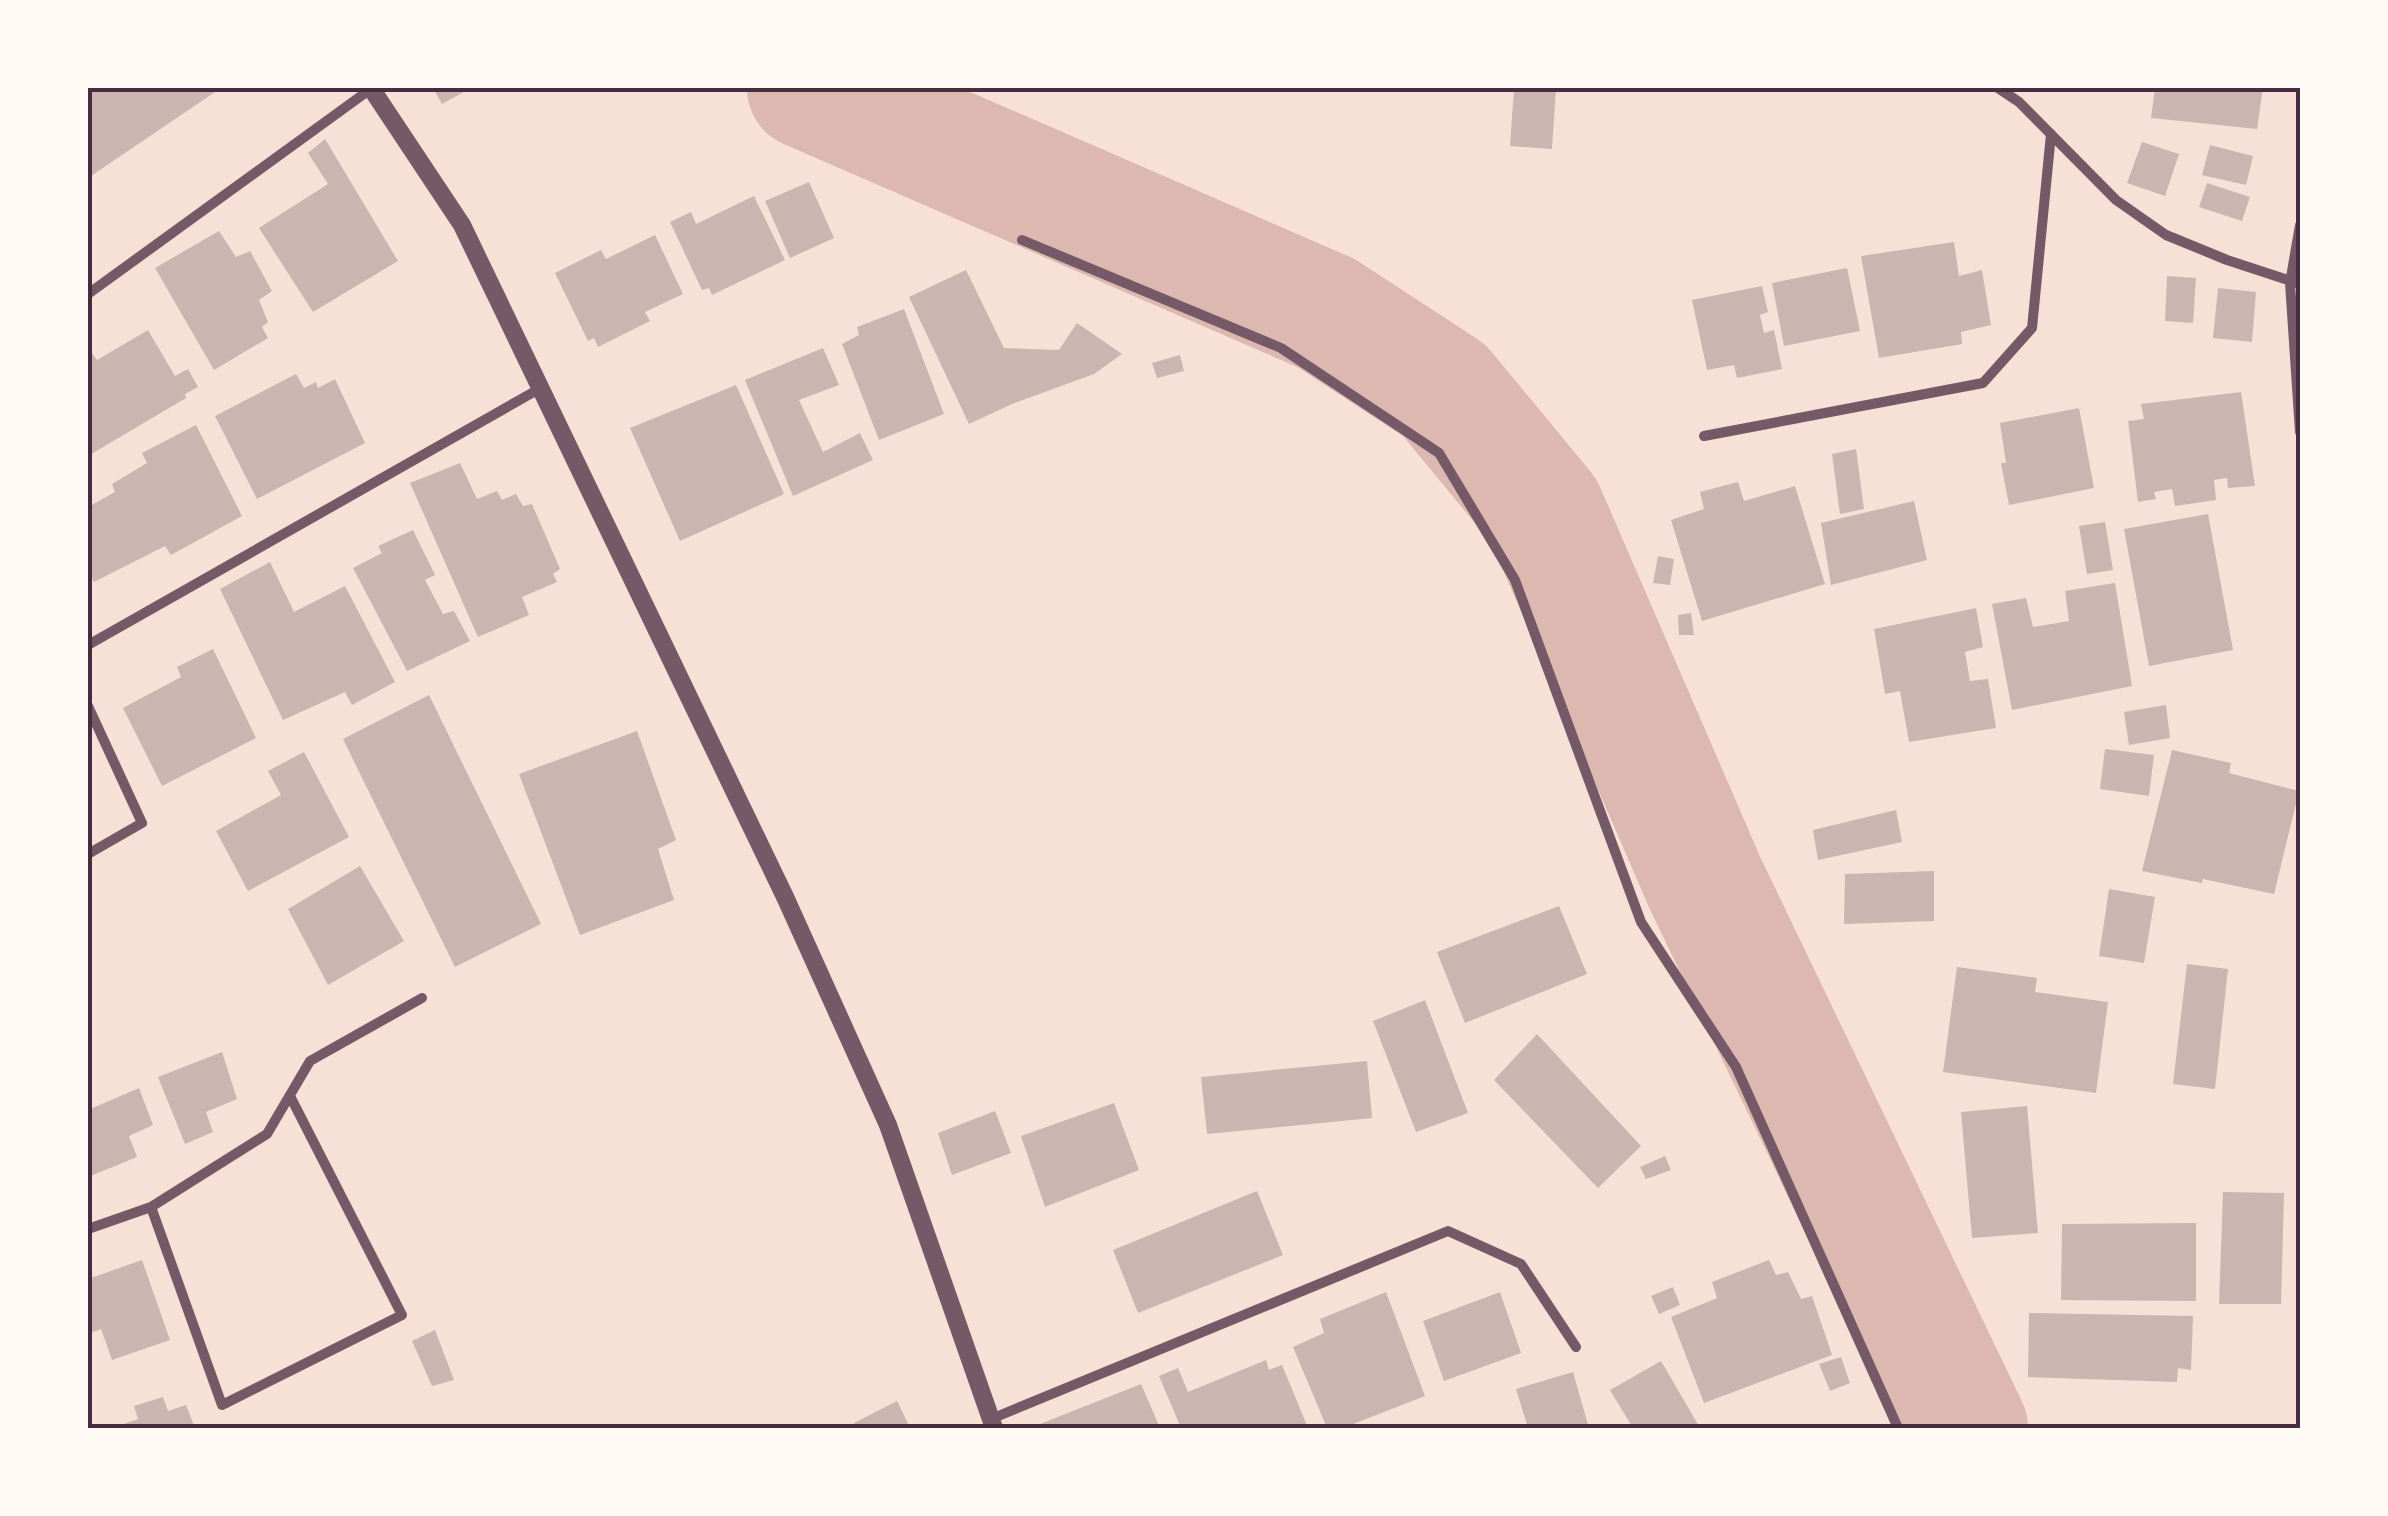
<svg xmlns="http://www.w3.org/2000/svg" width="2388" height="1516" viewBox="0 0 2388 1516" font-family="Figtree,sans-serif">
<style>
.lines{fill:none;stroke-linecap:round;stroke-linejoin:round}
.river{stroke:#dcb8b0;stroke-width:122}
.building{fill:#ccb4b1}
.minor{stroke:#755966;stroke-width:10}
.tertiary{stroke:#755966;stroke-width:18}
.neatline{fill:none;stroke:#4a2c40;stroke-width:4}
</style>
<rect width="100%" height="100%" fill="#f7e1d7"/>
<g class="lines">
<path class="river" d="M 808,88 L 1326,313 L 1444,390 L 1544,511 L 1705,883 L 1967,1428"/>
</g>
<path class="building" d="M 88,88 L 221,88 L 88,178 Z
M 433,88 L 471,88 L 442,104 Z
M 1514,88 L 1556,88 L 1552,149 L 1510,146 Z
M 2155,88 L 2263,88 L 2257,129 L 2151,118 Z
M 325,139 L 398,261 L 313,312 L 259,228 L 328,184 L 308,153 Z
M 2142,142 L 2179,154 L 2165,196 L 2127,183 Z
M 2210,145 L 2253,156 L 2246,185 L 2202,175 Z
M 809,182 L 834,238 L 790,258 L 765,201 Z
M 2207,183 L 2250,197 L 2242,221 L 2199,207 Z
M 754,196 L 785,260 L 712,295 L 709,288 L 702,290 L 670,222 L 691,212 L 696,224 Z
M 219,231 L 236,257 L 250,251 L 272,291 L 259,300 L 268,322 L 262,327 L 268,338 L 214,370 L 155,268 Z
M 655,235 L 683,294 L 645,312 L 650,321 L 598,347 L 594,338 L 588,341 L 555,273 L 601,250 L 606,259 Z
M 1954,242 L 1959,276 L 1982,270 L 1991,325 L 1961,332 L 1962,344 L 1879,358 L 1861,256 Z
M 1847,268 L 1860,331 L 1784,346 L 1772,283 Z
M 966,270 L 1004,348 L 1059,350 L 1077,323 L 1122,354 L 1094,374 L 1012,404 L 969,424 L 909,297 Z
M 2167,276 L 2196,278 L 2193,323 L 2165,321 Z
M 1762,286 L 1768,312 L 1760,315 L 1764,333 L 1774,330 L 1782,369 L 1737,378 L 1734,365 L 1707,370 L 1692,300 Z
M 2218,288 L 2256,292 L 2252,342 L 2213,338 Z
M 904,309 L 944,414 L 879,440 L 842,344 L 859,335 L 857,327 Z
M 148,330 L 175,376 L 188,369 L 198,387 L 185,394 L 186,398 L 88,456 L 88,348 L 97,360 Z
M 823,348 L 839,385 L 799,400 L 823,452 L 860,433 L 873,460 L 793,496 L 745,380 Z
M 1180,355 L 1184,371 L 1157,378 L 1152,363 Z
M 296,374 L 304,388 L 316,382 L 318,388 L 335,379 L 365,443 L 257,499 L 215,416 Z
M 736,385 L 784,494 L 680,541 L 630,428 Z
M 2241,392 L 2255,486 L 2228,488 L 2227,478 L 2214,480 L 2216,500 L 2175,506 L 2172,489 L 2154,492 L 2156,499 L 2138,502 L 2128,421 L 2144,419 L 2141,404 Z
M 2079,408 L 2094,488 L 2009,505 L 2001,463 L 2006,463 L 2000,423 Z
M 196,425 L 242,516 L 171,555 L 165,546 L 94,582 L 88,570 L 88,507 L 115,492 L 112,484 L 147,463 L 142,453 Z
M 1856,449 L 1864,509 L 1840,514 L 1832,454 Z
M 460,463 L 477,499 L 497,491 L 502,500 L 516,494 L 523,506 L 532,504 L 560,569 L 553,574 L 557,582 L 522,597 L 529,615 L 478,637 L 410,483 Z
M 1738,482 L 1744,501 L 1795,486 L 1825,584 L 1702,621 L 1671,520 L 1704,509 L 1700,492 Z
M 1914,501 L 1927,560 L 1831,585 L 1821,523 Z
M 2208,514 L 2233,650 L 2149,666 L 2124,529 Z
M 2105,522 L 2113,570 L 2087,574 L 2079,526 Z
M 413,530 L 435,575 L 425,580 L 443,614 L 454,611 L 470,641 L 407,671 L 353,568 L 382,553 L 378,546 Z
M 1658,556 L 1674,559 L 1670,585 L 1653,583 Z
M 270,562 L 294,612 L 345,586 L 395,682 L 352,705 L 345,692 L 283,720 L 220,589 Z
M 2115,583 L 2132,686 L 2012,710 L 1992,604 L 2026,598 L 2033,627 L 2069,621 L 2065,591 Z
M 1976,608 L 1983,647 L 1965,652 L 1970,681 L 1988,679 L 1996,728 L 1909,742 L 1900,691 L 1885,694 L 1874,629 Z
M 1691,613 L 1694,635 L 1679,635 L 1678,615 Z
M 213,649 L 256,738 L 162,786 L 123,708 L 181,677 L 177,667 Z
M 429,695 L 541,924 L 455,967 L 343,739 Z
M 2166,705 L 2170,738 L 2129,745 L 2124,712 Z
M 637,731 L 676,840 L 658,849 L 674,900 L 580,935 L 519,774 Z
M 2105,749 L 2154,755 L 2149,796 L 2100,789 Z
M 2172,750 L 2231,763 L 2229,773 L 2299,791 L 2274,894 L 2203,879 L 2202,883 L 2142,871 Z
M 304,752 L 349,837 L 248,891 L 216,831 L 281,795 L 268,771 Z
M 1896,810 L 1902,842 L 1818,860 L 1813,830 Z
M 360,866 L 404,941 L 328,985 L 288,909 Z
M 1934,871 L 1934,921 L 1844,924 L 1845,874 Z
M 2109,889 L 2155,897 L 2144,963 L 2099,956 Z
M 1559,906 L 1587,974 L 1465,1023 L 1437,952 Z
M 2187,964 L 2228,969 L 2215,1089 L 2173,1084 Z
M 1957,967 L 2037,978 L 2035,992 L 2108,1002 L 2096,1093 L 1943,1072 Z
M 1425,1000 L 1468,1113 L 1416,1132 L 1373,1021 Z
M 1537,1034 L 1641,1146 L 1598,1188 L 1494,1080 Z
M 222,1052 L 237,1099 L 206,1112 L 213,1132 L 185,1144 L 158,1077 Z
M 1367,1061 L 1372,1118 L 1207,1134 L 1201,1077 Z
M 139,1088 L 153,1125 L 129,1136 L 137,1157 L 88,1177 L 88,1110 Z
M 1114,1103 L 1139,1170 L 1045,1207 L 1021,1136 Z
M 2027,1106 L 2038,1233 L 1972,1238 L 1961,1112 Z
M 995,1111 L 1011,1153 L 952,1175 L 938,1133 Z
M 1665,1156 L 1671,1170 L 1646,1179 L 1640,1167 Z
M 1257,1191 L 1283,1255 L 1138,1313 L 1113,1250 Z
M 2223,1192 L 2284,1193 L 2281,1304 L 2219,1304 Z
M 2196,1223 L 2196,1301 L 2061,1300 L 2062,1224 Z
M 142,1260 L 170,1340 L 112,1360 L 101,1329 L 88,1334 L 88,1279 Z
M 1769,1260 L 1776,1275 L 1788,1272 L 1801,1299 L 1812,1296 L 1832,1355 L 1704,1403 L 1671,1317 L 1717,1298 L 1712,1282 Z
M 1673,1287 L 1680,1305 L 1659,1314 L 1651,1296 Z
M 1386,1292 L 1425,1396 L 1343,1428 L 1327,1428 L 1293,1347 L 1324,1333 L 1320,1319 Z
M 1500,1292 L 1521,1353 L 1444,1381 L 1423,1321 Z
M 2029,1313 L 2193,1316 L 2191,1370 L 2178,1368 L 2177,1382 L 2028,1377 Z
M 435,1330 L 454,1380 L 432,1386 L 412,1341 Z
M 1841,1357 L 1850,1383 L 1830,1391 L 1819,1364 Z
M 1266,1360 L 1269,1370 L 1282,1365 L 1308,1428 L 1181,1428 L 1159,1376 L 1178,1368 L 1188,1392 Z
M 1661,1361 L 1700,1428 L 1633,1428 L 1610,1390 Z
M 1573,1372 L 1589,1428 L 1528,1428 L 1516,1389 Z
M 1141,1384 L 1160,1428 L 1030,1428 Z
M 163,1397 L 168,1411 L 186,1405 L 195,1428 L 113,1428 L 138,1419 L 134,1406 Z
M 897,1401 L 910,1428 L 856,1428 L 854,1423 Z"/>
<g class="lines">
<path class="minor" d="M 1998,88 L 2019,102 L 2116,200 L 2166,235 L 2227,260 L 2300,284
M 2300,225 L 2290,283 L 2300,432
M 1022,240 L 1281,348 L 1439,453 L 1515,580 L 1641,922 L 1736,1067 L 1898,1428
M 88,294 L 372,88
M 1704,436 L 1983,383 L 2032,328 L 2051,134
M 88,645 L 539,389
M 88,706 L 142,823 L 88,854
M 151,1207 L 222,1405 L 402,1315 L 290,1096
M 88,1229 L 151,1207 L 267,1134 L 310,1061 L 422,998
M 991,1419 L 1448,1231 L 1521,1264 L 1576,1347"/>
<path class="tertiary" d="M 371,88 L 462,225 L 786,899 L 888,1125 L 994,1428"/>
</g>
<rect width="2388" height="1516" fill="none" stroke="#fffaf5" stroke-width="180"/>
<rect x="90" y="90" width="2208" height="1336" class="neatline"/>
</svg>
